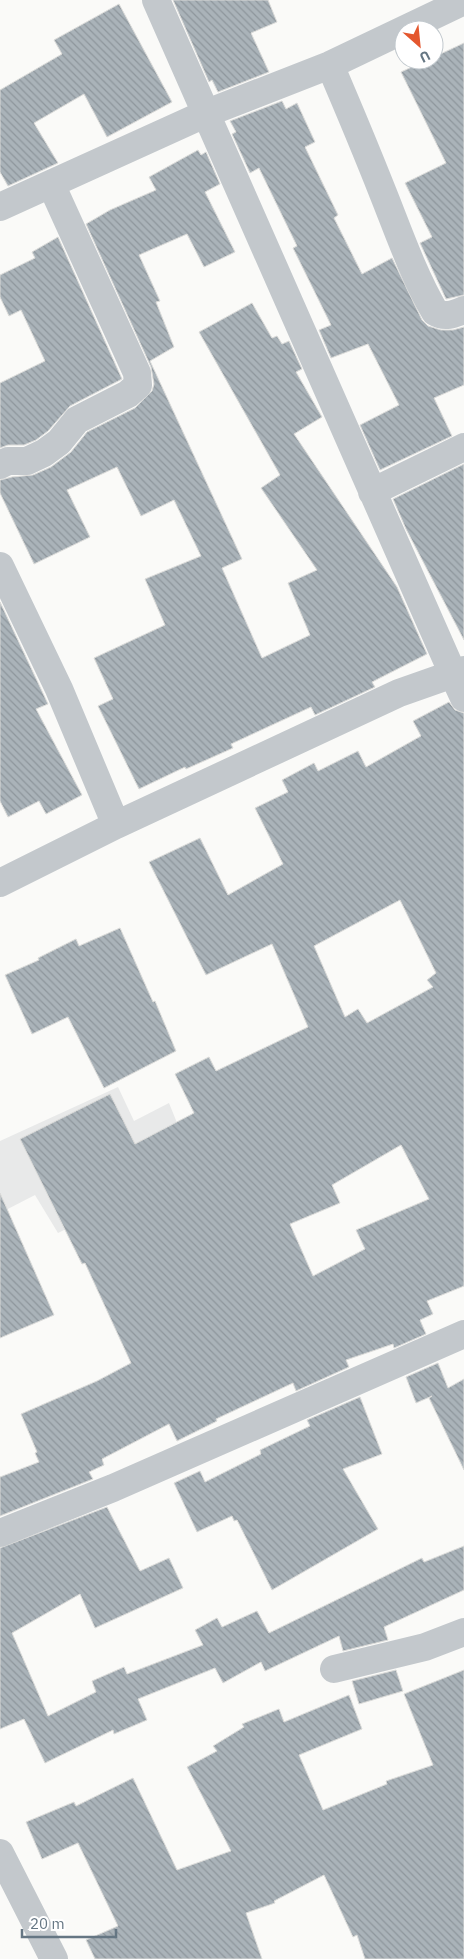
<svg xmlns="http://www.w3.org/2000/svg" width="464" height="1959" viewBox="0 0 464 1959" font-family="'IBM Plex Sans',sans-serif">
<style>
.built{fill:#e8e9e9}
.building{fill:url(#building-back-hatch);stroke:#dcdcda;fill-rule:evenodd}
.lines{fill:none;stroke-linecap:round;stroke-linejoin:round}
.minor{stroke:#c3c8cc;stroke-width:28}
</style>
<defs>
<pattern id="building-back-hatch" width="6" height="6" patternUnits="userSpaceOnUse" patternTransform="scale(1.25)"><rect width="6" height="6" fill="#aab3b9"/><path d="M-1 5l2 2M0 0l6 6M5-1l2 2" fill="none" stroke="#8e969c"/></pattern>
</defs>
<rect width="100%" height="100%" fill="#fafaf8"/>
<path class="built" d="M 118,1087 L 134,1121 L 169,1103 L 194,1165 L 58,1233 L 35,1195 L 0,1213 L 0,1141 Z"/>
<path class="building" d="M 173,0 L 268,0 L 277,22 L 251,33 L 269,72 L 218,92 L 212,80 L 209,82 Z
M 119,4 L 172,102 L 107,137 L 84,94 L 34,123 L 58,163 L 8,186 L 0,172 L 0,90 L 62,54 L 54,40 Z
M 464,43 L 464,295 L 446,299 L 420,243 L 432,237 L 405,183 L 446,163 L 401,72 L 427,60 L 434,60 L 434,57 Z
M 282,101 L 286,109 L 297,103 L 315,142 L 305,147 L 338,215 L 334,218 L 362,274 L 392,258 L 422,320 L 428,326 L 441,330 L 453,330 L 464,327 L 464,385 L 434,398 L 452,436 L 380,470 L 360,425 L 399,405 L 368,344 L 331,358 L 319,330 L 331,325 L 293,248 L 297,246 L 259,168 L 250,173 L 232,134 L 236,132 L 230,121 Z
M 198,150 L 201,155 L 206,152 L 220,184 L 205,192 L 235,252 L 204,267 L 187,234 L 139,255 L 160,301 L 156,302 L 174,347 L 150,361 L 242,559 L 222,568 L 262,658 L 310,635 L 288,583 L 317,570 L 261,488 L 280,475 L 199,332 L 252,303 L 272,338 L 277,336 L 282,344 L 289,341 L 302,369 L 296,372 L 322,417 L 294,434 L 397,587 L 427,654 L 372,682 L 375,687 L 315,715 L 311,707 L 231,744 L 233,748 L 186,769 L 185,767 L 139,789 L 98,706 L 113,699 L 94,658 L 165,625 L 145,579 L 201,556 L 174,500 L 141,516 L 117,467 L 67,490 L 90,537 L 34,564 L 0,493 L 0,480 L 12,477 L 33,475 L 51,467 L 71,452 L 87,432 L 135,408 L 152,391 L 154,384 L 151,367 L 86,224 L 110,210 L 156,190 L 149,177 Z
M 58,237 L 122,379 L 70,406 L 48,431 L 36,440 L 24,445 L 8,445 L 0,448 L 0,383 L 45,361 L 21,310 L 9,316 L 0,297 L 0,275 L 35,258 L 32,252 Z
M 464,464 L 464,640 L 406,529 L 393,499 Z
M 0,602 L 48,704 L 36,709 L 82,795 L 46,814 L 39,801 L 8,817 L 0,801 Z
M 449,702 L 455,710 L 464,713 L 464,1286 L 427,1301 L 433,1314 L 420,1320 L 426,1334 L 394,1348 L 393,1344 L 346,1360 L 349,1367 L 296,1391 L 293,1383 L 216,1419 L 217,1421 L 177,1441 L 169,1424 L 102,1459 L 104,1465 L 89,1472 L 93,1479 L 0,1516 L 0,1477 L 39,1462 L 35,1453 L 37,1452 L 21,1414 L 97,1381 L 131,1363 L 85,1263 L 82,1264 L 20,1139 L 110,1094 L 135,1144 L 194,1113 L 175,1074 L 209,1057 L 216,1071 L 308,1027 L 272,944 L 206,975 L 149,862 L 200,838 L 228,895 L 283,864 L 255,808 L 288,792 L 282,780 L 314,763 L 318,771 L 358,751 L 366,767 L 421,736 L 413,721 ZM 400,900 L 436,973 L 427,980 L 433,987 L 367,1023 L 358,1009 L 345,1017 L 314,946 ZM 401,1145 L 429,1199 L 356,1230 L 365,1249 L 313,1276 L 290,1224 L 340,1203 L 332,1185 Z
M 120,928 L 153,1002 L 155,1001 L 176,1051 L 104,1088 L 68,1017 L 32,1034 L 5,975 L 39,960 L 38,958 L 76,939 L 79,946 Z
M 0,1193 L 54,1315 L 0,1338 Z
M 438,1363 L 448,1388 L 464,1379 L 464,1470 L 429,1398 L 432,1396 L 416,1403 L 406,1377 Z
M 360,1397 L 382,1454 L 343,1469 L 378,1529 L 272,1590 L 237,1520 L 234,1521 L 232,1516 L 197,1532 L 174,1483 L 200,1471 L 205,1482 L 261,1454 L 260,1450 L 310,1426 L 307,1420 Z
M 107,1507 L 140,1571 L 169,1558 L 183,1588 L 95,1628 L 80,1594 L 12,1633 L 48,1716 L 96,1692 L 92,1681 L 124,1667 L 127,1674 L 203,1645 L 195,1630 L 217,1618 L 222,1627 L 257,1611 L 269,1633 L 422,1558 L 424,1562 L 464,1546 L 464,1590 L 384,1627 L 388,1640 L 343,1651 L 339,1636 L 265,1671 L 261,1662 L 223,1683 L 215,1668 L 138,1699 L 147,1720 L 114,1734 L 113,1730 L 45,1763 L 24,1719 L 0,1729 L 0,1548 Z
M 396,1670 L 403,1691 L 359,1704 L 352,1681 Z
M 464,1670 L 464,1959 L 365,1959 L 357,1935 L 353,1937 L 324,1875 L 274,1901 L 275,1903 L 246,1913 L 262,1959 L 95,1959 L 86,1940 L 118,1926 L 78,1843 L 42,1859 L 26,1822 L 74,1802 L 76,1806 L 133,1778 L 177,1870 L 231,1851 L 187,1767 L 217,1751 L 213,1746 L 244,1727 L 242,1724 L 279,1709 L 284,1722 L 349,1695 L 362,1729 L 299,1755 L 323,1810 L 387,1784 L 386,1781 L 433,1765 L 404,1694 Z"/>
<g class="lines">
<path class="minor" d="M 330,65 C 348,107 366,150 383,193 C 399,233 413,274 435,312 C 445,318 454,314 464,310
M 0,207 L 207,113 L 330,65 L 464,1
M 0,465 L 8,461 L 27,461 L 44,453 L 59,442 L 77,420 L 128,394 L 138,385 L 137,373 L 51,184
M 372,492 L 464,447
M 0,566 L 59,689 L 116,825
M 464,670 L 453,674 L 464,698
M 0,883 L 116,825 L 399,693 L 453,674 L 156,0
M 0,1533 L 113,1488 L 464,1334
M 334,1669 L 425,1647 L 464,1632
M 0,1853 L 54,1959"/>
</g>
<g transform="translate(419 45) rotate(153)"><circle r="24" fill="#ffffff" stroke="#c1c8cd"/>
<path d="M0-4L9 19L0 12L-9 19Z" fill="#e4572e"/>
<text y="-8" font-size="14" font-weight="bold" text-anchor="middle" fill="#657683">U</text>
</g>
<path d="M22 1929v8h94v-8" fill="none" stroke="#657683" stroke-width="2.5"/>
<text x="30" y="1929" font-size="15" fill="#657683" stroke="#ffffff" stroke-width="4" paint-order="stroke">20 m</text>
</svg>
